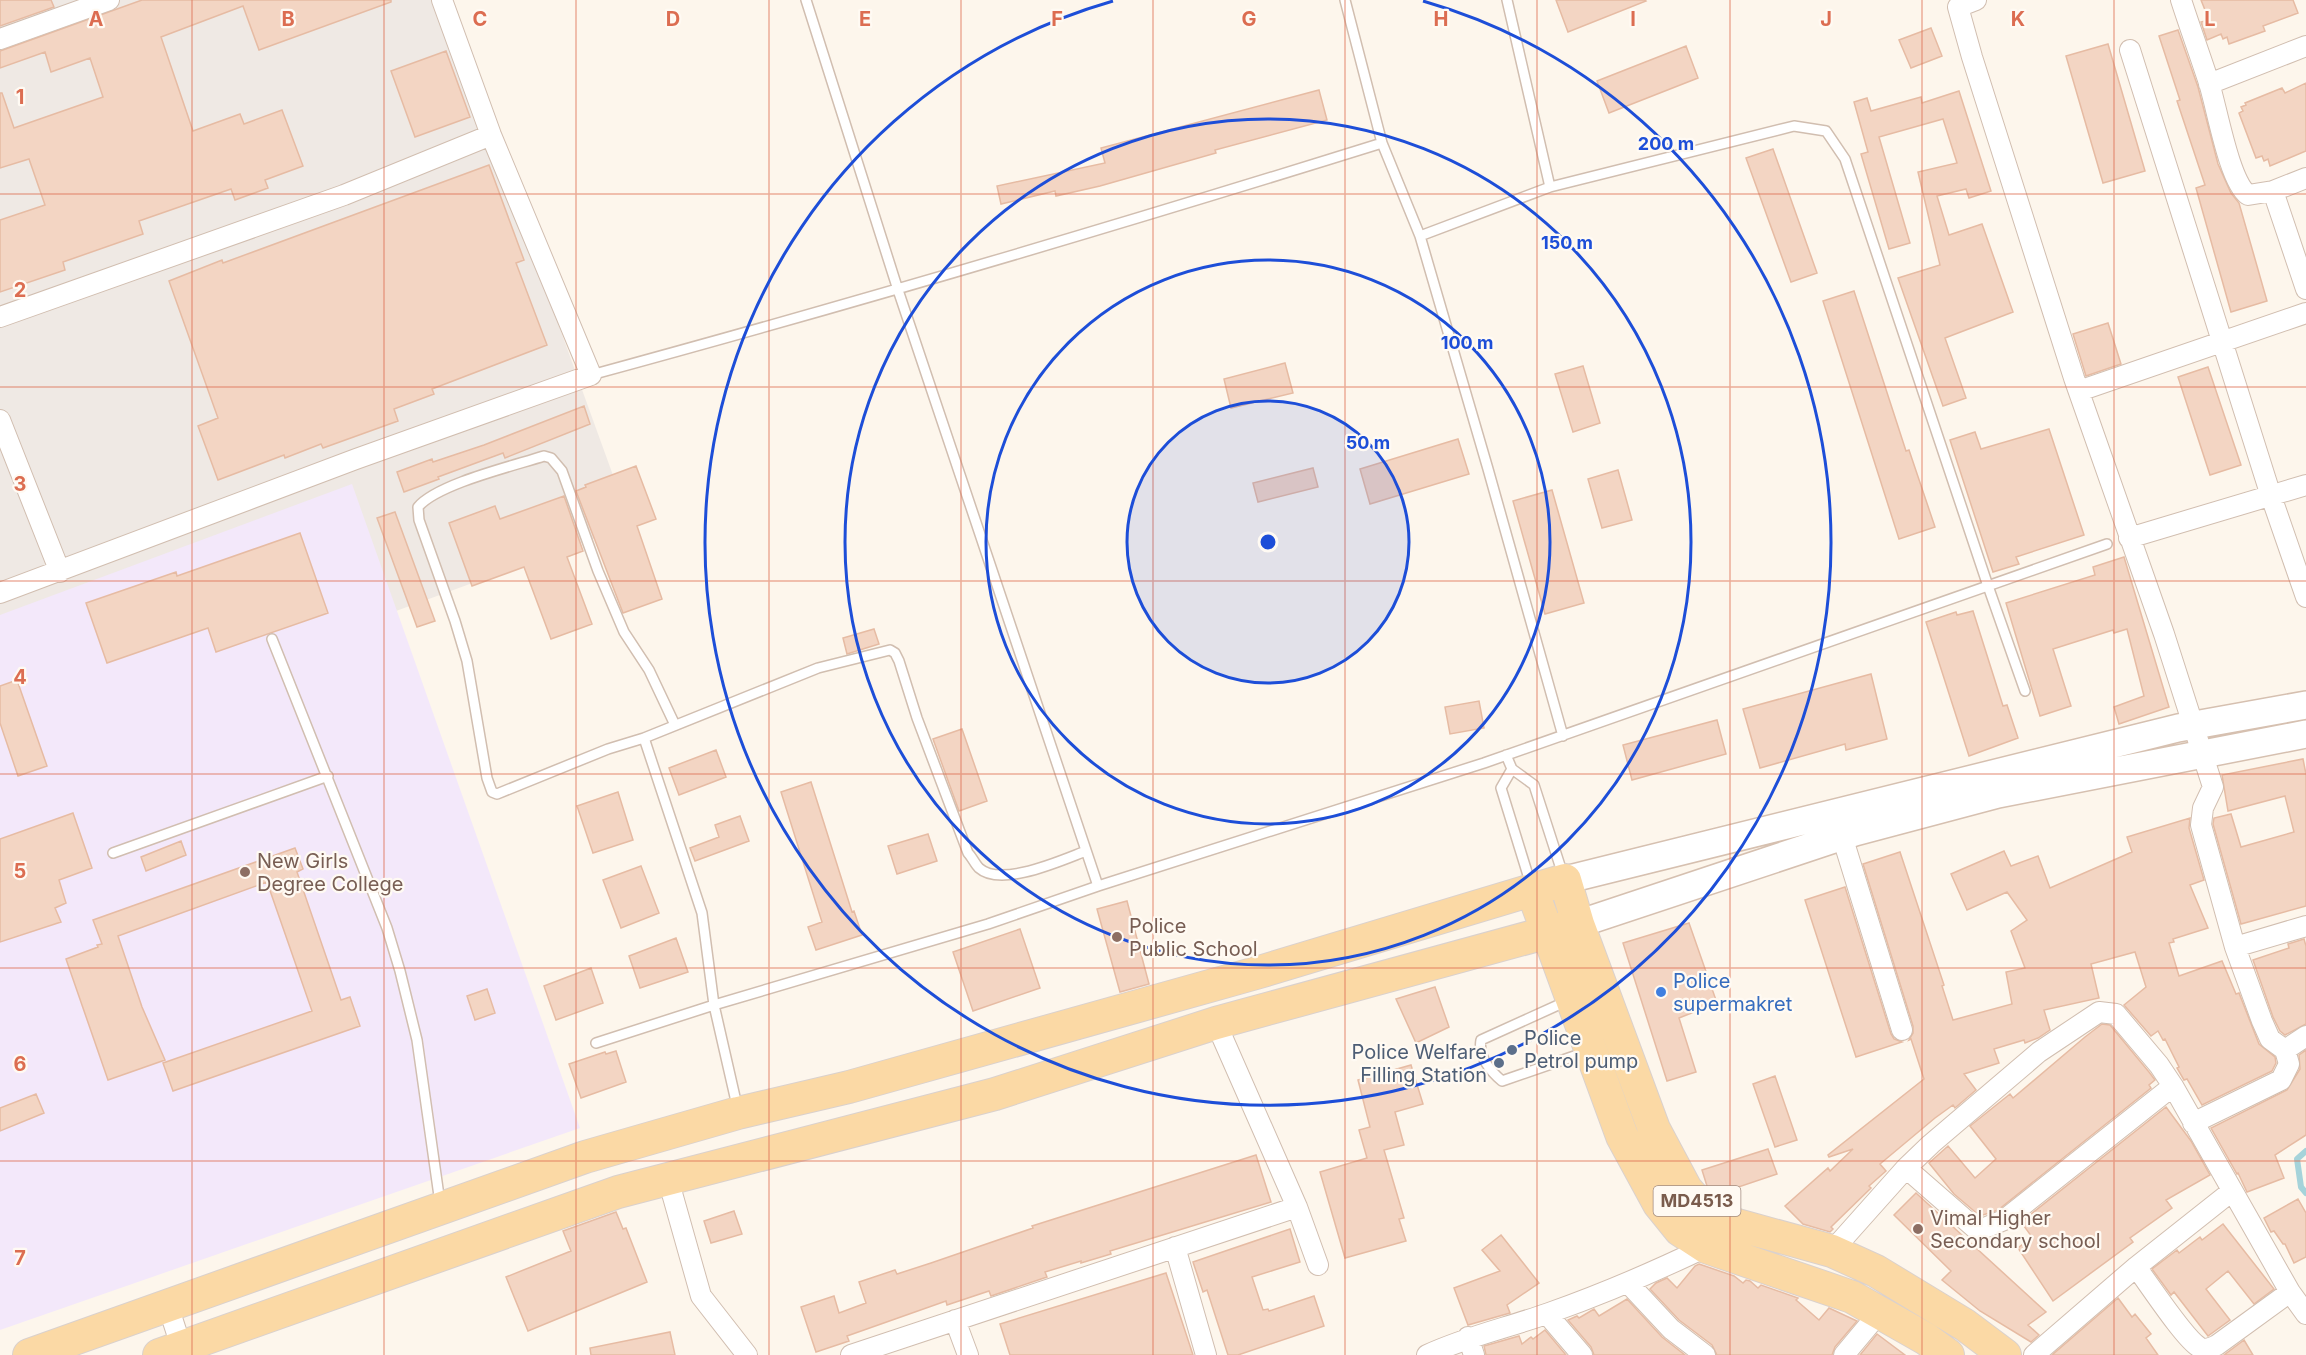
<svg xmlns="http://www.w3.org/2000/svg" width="2306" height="1355" viewBox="0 0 2306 1355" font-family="Inter,sans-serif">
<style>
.industrial{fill:#efe9e4}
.education{fill:#f3e8fa}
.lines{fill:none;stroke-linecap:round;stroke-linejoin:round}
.stream{stroke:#a5d3da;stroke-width:6}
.building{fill:#f3d5c3;stroke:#e6bba3;stroke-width:1.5}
.service-casing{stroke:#d1beb0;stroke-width:12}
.minor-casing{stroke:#d1beb0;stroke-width:22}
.secondary-casing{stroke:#d6c0b0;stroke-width:30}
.primary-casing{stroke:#dad1cd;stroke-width:34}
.service{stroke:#fff;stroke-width:9}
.minor{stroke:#fff;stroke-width:20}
.secondary{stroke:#fff;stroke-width:27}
.primary{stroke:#fbd9a5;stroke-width:32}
.grid{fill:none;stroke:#dc6d51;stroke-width:1.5;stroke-opacity:0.55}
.ring{fill:none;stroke:#1d4ed8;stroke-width:3}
.education-dot{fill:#8d6e63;stroke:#fffaf3;stroke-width:2}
.shop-dot{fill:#3f7fe0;stroke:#fffaf3;stroke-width:2}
.service-dot{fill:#5c6f8a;stroke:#fffaf3;stroke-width:2}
.labels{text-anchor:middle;stroke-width:4.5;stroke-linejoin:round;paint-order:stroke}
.shield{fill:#fffaf3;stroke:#a28b7f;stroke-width:1.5}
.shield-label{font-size:18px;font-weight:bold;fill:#7a5c4d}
.education-label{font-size:20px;fill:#785e54;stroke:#fffaf3;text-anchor:start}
.shop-label{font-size:20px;fill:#366cbe;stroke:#fffaf3;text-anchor:start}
.service-label{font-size:20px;fill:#4e5e75;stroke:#fffaf3;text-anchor:start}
.grid-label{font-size:20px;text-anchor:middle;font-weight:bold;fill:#dc6d51;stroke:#fffaf3;stroke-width:4.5;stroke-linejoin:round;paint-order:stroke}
.centre{fill:#1d4ed8;stroke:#fffaf3;stroke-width:3}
.ring-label{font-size:18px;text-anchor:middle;font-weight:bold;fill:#1d4ed8;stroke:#fffaf3;stroke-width:4.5;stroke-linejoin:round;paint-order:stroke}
</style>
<rect width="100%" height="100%" fill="#fdf6ec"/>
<path class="industrial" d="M 0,0 L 441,0 L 631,525 L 0,756 Z"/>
<path class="education" d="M 352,484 L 580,1128 L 0,1330 L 0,615 Z"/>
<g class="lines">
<path class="stream" d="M 2306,1151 L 2297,1159 L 2301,1187 L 2306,1193"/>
</g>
<path class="building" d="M 0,0 L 51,0 L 54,7 L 0,26 Z
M 142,0 L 391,0 L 391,2 L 259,50 L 243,6 L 161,37 L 193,131 L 240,114 L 244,124 L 282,110 L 303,166 L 265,180 L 268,188 L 235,200 L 231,189 L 139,221 L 143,234 L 63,262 L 65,270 L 0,292 L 0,220 L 45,205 L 29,159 L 0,168 L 0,93 L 2,93 L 14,128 L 103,97 L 90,58 L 51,72 L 45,52 L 0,68 L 0,51 Z
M 1556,0 L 1645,0 L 1646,1 L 1568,32 Z
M 2201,0 L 2293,0 L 2298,13 L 2263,26 L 2265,31 L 2229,44 L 2227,37 L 2223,39 L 2221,34 L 2207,40 L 2201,22 L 2209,20 Z
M 1931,28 L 1942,56 L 1911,68 L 1899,40 Z
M 2178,30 L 2198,87 L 2218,164 L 2231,193 L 2239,203 L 2267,301 L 2231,312 L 2196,188 L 2205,185 L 2177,101 L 2180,100 L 2159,36 Z
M 2108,44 L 2145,171 L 2103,183 L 2066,56 Z
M 1686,46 L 1698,78 L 1609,113 L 1597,81 Z
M 446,51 L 470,117 L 415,137 L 391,71 Z
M 2306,83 L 2306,151 L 2270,166 L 2268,159 L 2264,161 L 2262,156 L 2256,158 L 2239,113 L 2243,111 L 2241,107 L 2246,105 L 2245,103 L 2282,88 L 2285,93 Z
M 1319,90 L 1327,120 L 1215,150 L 1216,153 L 1100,186 L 1056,196 L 1055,191 L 1001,204 L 997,186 L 1105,163 L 1101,148 Z
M 1959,91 L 1991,191 L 1969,198 L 1966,189 L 1937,196 L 1949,235 L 1982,224 L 2013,312 L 1945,338 L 1966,398 L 1943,406 L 1898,278 L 1940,265 L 1918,172 L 1957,163 L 1943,119 L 1879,137 L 1910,243 L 1889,249 L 1861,154 L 1868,152 L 1854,102 L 1867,98 L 1871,111 L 1921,97 L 1922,103 Z
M 1773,149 L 1817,273 L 1791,282 L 1746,158 Z
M 489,165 L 524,260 L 516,263 L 547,345 L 432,389 L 434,394 L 394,409 L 398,421 L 323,448 L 321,444 L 285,458 L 284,455 L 218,480 L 198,426 L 218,418 L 169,281 L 222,260 L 223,263 Z
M 1854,291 L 1906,451 L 1909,450 L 1935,527 L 1899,539 L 1823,301 Z
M 2108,323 L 2121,364 L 2086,376 L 2073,334 Z
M 1285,363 L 1293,393 L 1231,408 L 1224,379 Z
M 1583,366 L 1600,423 L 1573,432 L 1555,374 Z
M 2208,367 L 2241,465 L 2210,475 L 2178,377 Z
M 584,406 L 590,424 L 505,458 L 503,453 L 438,477 L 439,479 L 404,492 L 397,472 L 432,459 L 433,462 L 484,445 Z
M 2049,429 L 2084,535 L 2016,557 L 2019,564 L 1993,572 L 1950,440 L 1975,432 L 1981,449 Z
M 1458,439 L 1469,474 L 1370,504 L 1360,469 Z
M 636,466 L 656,519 L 637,526 L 662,599 L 623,613 L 576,491 L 586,487 L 585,485 Z
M 1313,468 L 1318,487 L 1258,502 L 1253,483 Z
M 1618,470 L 1632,520 L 1602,528 L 1588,479 Z
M 1552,490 L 1584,603 L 1545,614 L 1513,501 Z
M 564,496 L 583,551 L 567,557 L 592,624 L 551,639 L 524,567 L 472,586 L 449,523 L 495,506 L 500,519 Z
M 395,512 L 435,621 L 417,627 L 377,518 Z
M 300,533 L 328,613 L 216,652 L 208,628 L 107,663 L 86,603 L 176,572 L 177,576 Z
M 2124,557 L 2169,707 L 2119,724 L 2114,707 L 2144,696 L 2127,629 L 2114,633 L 2113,630 L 2053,649 L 2071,706 L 2040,716 L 2006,603 L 2095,575 L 2093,567 Z
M 1973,611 L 2003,706 L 2007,705 L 2018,738 L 1969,756 L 1926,622 L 1956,612 L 1957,615 Z
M 874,629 L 879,644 L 847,654 L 843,638 Z
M 1871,674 L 1887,739 L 1846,750 L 1845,744 L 1760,768 L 1743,709 Z
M 17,680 L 47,766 L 18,776 L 0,723 L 0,686 Z
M 1479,701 L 1484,728 L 1450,734 L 1445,707 Z
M 1717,720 L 1726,754 L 1632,780 L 1623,745 Z
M 962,729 L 987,801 L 959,811 L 933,739 Z
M 716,750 L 726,777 L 679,795 L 669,768 Z
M 2303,759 L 2306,774 L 2306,906 L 2241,924 L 2213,824 L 2214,818 L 2231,814 L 2241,847 L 2294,832 L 2285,796 L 2228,811 L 2222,775 Z
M 811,782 L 852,912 L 854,911 L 862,935 L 816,950 L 808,927 L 822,922 L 781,792 Z
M 618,792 L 633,840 L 593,853 L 577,806 Z
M 73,813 L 92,868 L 59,880 L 66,903 L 55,908 L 61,922 L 0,942 L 0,839 Z
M 740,816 L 749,841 L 695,861 L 690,848 L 719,837 L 715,825 Z
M 2190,818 L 2189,828 L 2204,880 L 2190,885 L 2208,928 L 2173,939 L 2174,942 L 2169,943 L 2179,976 L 2222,961 L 2236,994 L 2239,993 L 2259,1044 L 2275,1057 L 2276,1063 L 2272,1071 L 2202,1105 L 2187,1079 L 2184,1080 L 2177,1068 L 2179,1067 L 2165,1039 L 2163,1040 L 2158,1031 L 2151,1036 L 2124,1005 L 2146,987 L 2135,952 L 2091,964 L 2099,998 L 2044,1010 L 2050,1030 L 2038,1038 L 2025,1043 L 2024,1040 L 1994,1049 L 1999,1063 L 1964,1074 L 1976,1090 L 1955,1108 L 1953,1105 L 1935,1118 L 1880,1164 L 1886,1171 L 1869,1186 L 1871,1188 L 1831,1227 L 1833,1229 L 1830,1232 L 1803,1224 L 1785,1206 L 1828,1168 L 1830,1171 L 1853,1149 L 1829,1157 L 1828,1155 L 1924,1079 L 1911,1039 L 1909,1040 L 1913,1033 L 1913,1026 L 1863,864 L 1900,852 L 1944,985 L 1942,986 L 1953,1020 L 2012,1004 L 2006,972 L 2025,968 L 2011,931 L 2027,920 L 2007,892 L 1967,910 L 1951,874 L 2004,851 L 2011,866 L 2038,856 L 2050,888 L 2132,852 L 2127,837 Z
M 928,834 L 937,861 L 897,874 L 888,846 Z
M 181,841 L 186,855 L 146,871 L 141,857 Z
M 295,848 L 303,869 L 297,872 L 341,1000 L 350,997 L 360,1026 L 173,1091 L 163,1063 L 312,1011 L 267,882 L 118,936 L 142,1007 L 165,1060 L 108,1080 L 66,959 L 98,947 L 97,945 L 102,944 L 93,920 Z
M 641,866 L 659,913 L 621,928 L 603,880 Z
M 1845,887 L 1891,1034 L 1894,1039 L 1902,1042 L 1856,1057 L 1805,900 Z
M 1127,901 L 1149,984 L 1120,992 L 1097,909 Z
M 1689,923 L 1717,1003 L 1679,1018 L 1696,1072 L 1667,1081 L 1623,943 Z
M 1020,929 L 1040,988 L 973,1011 L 953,952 Z
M 676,938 L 688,972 L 640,988 L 629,956 Z
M 2304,939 L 2306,946 L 2306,1024 L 2285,1035 L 2280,1031 L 2273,1017 L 2253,960 L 2289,948 L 2288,944 Z
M 591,968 L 603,1003 L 556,1020 L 544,986 Z
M 1435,987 L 1449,1027 L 1416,1043 L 1396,999 Z
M 487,989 L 495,1013 L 475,1020 L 467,996 Z
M 2102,1024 L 2110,1025 L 2149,1072 L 2155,1080 L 2149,1085 L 2151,1088 L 1998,1210 L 1980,1216 L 1954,1194 L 1929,1163 L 1948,1146 L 1975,1178 L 1996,1159 L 1970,1126 L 2010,1094 L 2013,1098 L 2085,1037 Z
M 2306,1050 L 2306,1135 L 2275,1155 L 2284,1178 L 2247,1192 L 2238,1173 L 2237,1174 L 2211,1128 L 2287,1090 L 2300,1069 L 2299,1055 Z
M 616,1051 L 626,1082 L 581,1098 L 569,1064 L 605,1052 L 606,1054 Z
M 1411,1065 L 1423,1104 L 1395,1112 L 1404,1145 L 1384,1150 L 1404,1218 L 1399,1219 L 1406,1241 L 1345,1258 L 1320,1172 L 1367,1158 L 1359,1130 L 1370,1127 L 1358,1080 Z
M 1775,1076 L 1797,1140 L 1775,1147 L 1753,1084 Z
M 36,1094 L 44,1113 L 0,1131 L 0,1108 Z
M 2166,1107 L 2191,1141 L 2210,1175 L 2166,1200 L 2172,1208 L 2130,1238 L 2133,1242 L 2053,1301 L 2018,1248 L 2032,1237 L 2021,1222 Z
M 1768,1149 L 1777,1174 L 1715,1195 L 1707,1186 L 1702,1170 Z
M 1256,1155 L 1271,1202 L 1110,1251 L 1111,1254 L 1081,1263 L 1081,1261 L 1045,1272 L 1047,1277 L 991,1296 L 989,1291 L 947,1305 L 946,1301 L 847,1336 L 849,1341 L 816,1352 L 801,1307 L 834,1296 L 839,1313 L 866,1303 L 859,1282 L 895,1270 L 897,1274 L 931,1263 L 1033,1228 L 1032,1226 Z
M 1916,1193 L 2046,1312 L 2028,1325 L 2039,1335 L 2031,1342 L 1980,1311 L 1942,1280 L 1951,1271 L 1894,1215 Z
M 2298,1199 L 2306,1213 L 2306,1257 L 2294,1263 L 2285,1244 L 2283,1244 L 2274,1231 L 2271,1232 L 2264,1218 Z
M 734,1211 L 742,1234 L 711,1243 L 704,1221 Z
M 616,1212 L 623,1229 L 626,1228 L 647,1282 L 528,1331 L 506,1277 L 571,1251 L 563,1231 Z
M 2223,1224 L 2274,1289 L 2254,1304 L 2228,1271 L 2206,1289 L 2230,1320 L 2208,1336 L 2174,1292 L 2171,1295 L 2152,1269 L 2177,1250 L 2179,1253 L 2200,1237 L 2202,1240 Z
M 1290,1229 L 1300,1262 L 1252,1277 L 1263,1310 L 1268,1309 L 1269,1311 L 1314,1296 L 1324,1326 L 1238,1355 L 1228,1355 L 1207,1290 L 1203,1292 L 1193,1262 Z
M 1501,1235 L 1539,1283 L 1507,1305 L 1510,1313 L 1468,1325 L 1454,1288 L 1500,1271 L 1482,1250 Z
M 1699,1264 L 1734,1276 L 1743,1283 L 1746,1280 L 1750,1281 L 1758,1288 L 1761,1285 L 1798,1298 L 1796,1300 L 1819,1320 L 1829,1308 L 1857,1321 L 1835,1347 L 1832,1355 L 1717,1355 L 1712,1345 L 1679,1320 L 1650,1289 L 1656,1283 L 1667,1278 L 1677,1288 L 1695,1266 Z
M 1166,1273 L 1193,1355 L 1010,1355 L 1000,1324 Z
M 2118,1298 L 2132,1317 L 2135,1314 L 2151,1334 L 2146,1338 L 2158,1355 L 2052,1355 Z
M 1627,1299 L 1662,1337 L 1685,1355 L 1594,1355 L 1591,1347 L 1568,1320 L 1577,1316 L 1579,1318 L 1594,1309 L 1599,1316 Z
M 1545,1330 L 1566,1355 L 1486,1355 L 1484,1346 L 1519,1336 L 1522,1344 L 1531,1337 L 1533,1339 Z
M 670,1332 L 675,1355 L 591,1355 L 590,1348 Z
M 1877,1334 L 1905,1355 L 1860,1355 Z
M 2244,1340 L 2253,1355 L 2224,1355 Z"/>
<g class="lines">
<g class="service-casing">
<path id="service" d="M 806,0 L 898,290 L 1098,886
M 1345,0 L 1382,143 L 1420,236 L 1488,469 L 1563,736
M 1507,0 L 1550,187
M 1420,236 L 1550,187 L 1794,126 L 1826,131 L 1845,159 L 1988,586 L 2025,691
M 591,375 C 856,303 1119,225 1382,143
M 272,639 L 387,928 L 400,971 L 417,1040 L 440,1203
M 675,725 L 649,670 L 624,632 L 598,571 L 562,471 L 551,458 L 544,456 C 513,466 437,484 418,507 L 419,520 L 455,621 L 467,661 L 487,778 L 492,792 L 497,794 L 608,749 L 644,738 L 818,668 L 890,650 L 895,653 L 899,661 L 917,718 L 968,853 C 972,857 975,864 979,868 C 1001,888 1062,860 1086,851
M 644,738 L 702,913 L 714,1005 L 738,1110
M 1506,755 L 1512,769 L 1534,785 L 1563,875
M 1512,769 L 1501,788 L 1531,885
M 113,853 L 328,776
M 1567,1001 L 1481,1040 C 1478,1056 1490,1071 1502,1081 L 1586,1052
M 596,1043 L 714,1005 L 988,924 L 1098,886 L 1484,763 L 2107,544"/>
</g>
<g class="minor-casing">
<path id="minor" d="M 1976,0 L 1958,7 L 1972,57 L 2074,378 L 2164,634 L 2213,787 L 2203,808 L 2201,825 L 2235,947 L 2262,1021 L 2270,1039 L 2285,1050 L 2289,1064 L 2281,1080 L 2193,1123
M 2181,0 C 2190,28 2200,55 2209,83 C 2217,108 2229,181 2248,195 L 2273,191 L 2306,178
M 0,39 L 109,0
M 2130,50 L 2271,496 L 2306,597
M 2209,84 L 2306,46
M 2273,191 L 2306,289
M 0,317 L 344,195 L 491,135
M 2079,391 L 2306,313
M 0,420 L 60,572
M 2129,538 L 2306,485
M 0,593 L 356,459 L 591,375 L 491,135 L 442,0
M 1842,836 L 1902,1030
M 2235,947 L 2306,926
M 1216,1023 L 1297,1207 L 1318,1265
M 2285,1050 L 2306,1036
M 1906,1168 L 1976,1229 L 1987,1227 L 2004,1220 L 2173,1086
M 668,1179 L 701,1296 L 747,1355
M 1175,1247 L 1206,1355
M 1832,1251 L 1906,1168 L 1931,1144 L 2039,1052 L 2099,1012 L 2116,1014 L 2159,1065 L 2173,1086 L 2290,1292 L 2306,1314
M 2136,1267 C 2149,1284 2184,1338 2199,1347 C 2205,1351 2211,1348 2217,1345 L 2290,1292
M 1629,1284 L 1671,1329 L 1705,1355
M 168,1306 L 184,1355
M 1547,1314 L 1582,1355
M 955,1320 L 968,1355
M 1468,1337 L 1474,1355
M 851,1355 L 1297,1207
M 1427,1355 C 1468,1336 1507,1328 1549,1313 C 1603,1294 1654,1272 1706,1247
M 1844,1355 L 1879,1313
M 2034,1355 L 2136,1267 L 2232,1191"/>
</g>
<g class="secondary-casing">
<path id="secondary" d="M 1565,880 L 2178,728 L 2306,705
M 1578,924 L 1855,832 L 1998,794 L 2306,734"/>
</g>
<g class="primary-casing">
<path id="primary" d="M 1532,890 L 1622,1136 L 1659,1204 L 1680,1230 L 1706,1247 L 1852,1297 L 1926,1339 L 1948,1355
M 29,1355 L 585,1157 L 738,1113 L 849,1087 L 1256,973 L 1565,880 L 1578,924 L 1654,1129 L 1686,1189 L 1709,1215 L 1737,1225 L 1832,1251 L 1876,1271 L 1965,1325 L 2005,1355
M 159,1355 L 618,1192 L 995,1094 L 1216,1023 L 1578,924"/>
</g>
<use href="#service" class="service"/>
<use href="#minor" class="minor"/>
<use href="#secondary" class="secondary"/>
<use href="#primary" class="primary"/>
</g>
<path class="grid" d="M 192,0 L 192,1355M 384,0 L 384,1355M 576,0 L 576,1355M 769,0 L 769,1355M 961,0 L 961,1355M 1153,0 L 1153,1355M 1345,0 L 1345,1355M 1537,0 L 1537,1355M 1730,0 L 1730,1355M 1922,0 L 1922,1355M 2114,0 L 2114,1355M 0,194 L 2306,194M 0,387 L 2306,387M 0,581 L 2306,581M 0,774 L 2306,774M 0,968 L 2306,968M 0,1161 L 2306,1161"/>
<circle cx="1268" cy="542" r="141" fill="#1d4ed8" fill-opacity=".12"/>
<g class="ring">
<circle cx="1268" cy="542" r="141"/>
<circle cx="1268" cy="542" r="282"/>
<circle cx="1268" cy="542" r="423"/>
<path d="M1423 1A563 563 0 1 1 1113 1"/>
</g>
<g class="education-dot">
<circle cx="245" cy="872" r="6"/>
<circle cx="1117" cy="937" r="6"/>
<circle cx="1918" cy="1229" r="6"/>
</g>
<circle class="shop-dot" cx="1661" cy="992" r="6"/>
<g class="service-dot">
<circle cx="1512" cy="1050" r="6"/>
<circle cx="1499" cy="1063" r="6"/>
</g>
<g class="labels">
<rect class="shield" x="1653.5" y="1186" width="87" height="30" rx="4.5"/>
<g class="shield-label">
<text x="1697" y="1207">MD4513</text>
</g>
<g class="education-label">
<text x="257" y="868">New Girls<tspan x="257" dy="23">Degree College</tspan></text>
<text x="1129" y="933">Police<tspan x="1129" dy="23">Public School</tspan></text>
<text x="1930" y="1225">Vimal Higher<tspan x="1930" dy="23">Secondary school</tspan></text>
</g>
<g class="shop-label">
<text x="1673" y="988">Police<tspan x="1673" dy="23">supermakret</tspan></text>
</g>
<g class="service-label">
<text x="1524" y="1045">Police<tspan x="1524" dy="23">Petrol pump</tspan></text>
<text x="1487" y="1059" text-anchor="end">Police Welfare<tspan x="1487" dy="23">Filling Station</tspan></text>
</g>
</g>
<g class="grid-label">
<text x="96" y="26">A</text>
<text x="288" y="26">B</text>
<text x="480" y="26">C</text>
<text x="673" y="26">D</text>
<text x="865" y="26">E</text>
<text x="1057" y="26">F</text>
<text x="1249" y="26">G</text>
<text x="1441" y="26">H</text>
<text x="1633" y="26">I</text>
<text x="1826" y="26">J</text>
<text x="2018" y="26">K</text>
<text x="2210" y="26">L</text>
<text x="20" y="104">1</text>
<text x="20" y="297">2</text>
<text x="20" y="491">3</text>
<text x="20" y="684">4</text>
<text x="20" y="878">5</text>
<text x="20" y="1071">6</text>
<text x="20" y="1265">7</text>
</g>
<circle cx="1268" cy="542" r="9" class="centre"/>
<g class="ring-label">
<text x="1666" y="150">200 m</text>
<text x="1567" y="249">150 m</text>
<text x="1467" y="349">100 m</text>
<text x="1368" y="449">50 m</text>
</g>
</svg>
